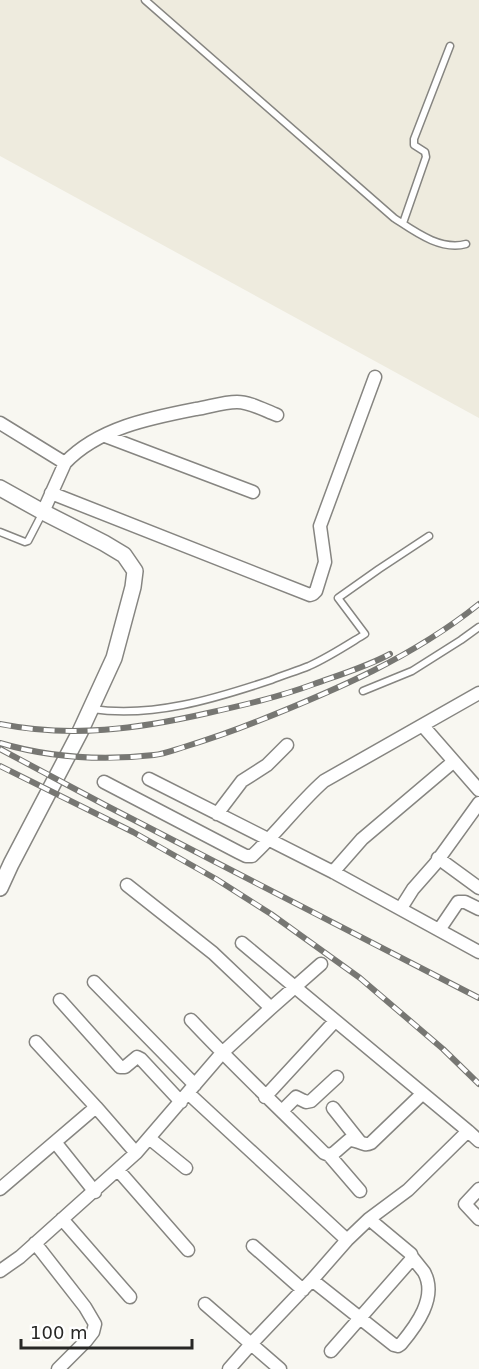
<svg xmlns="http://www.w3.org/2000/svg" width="479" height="1369" viewBox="0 0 479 1369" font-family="'DejaVu Sans',sans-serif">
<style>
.built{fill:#eeebde}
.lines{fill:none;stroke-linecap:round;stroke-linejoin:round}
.service-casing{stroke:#868581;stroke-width:9}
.minor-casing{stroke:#868581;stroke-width:15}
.tertiary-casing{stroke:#868581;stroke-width:18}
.service{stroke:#fff;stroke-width:6}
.minor{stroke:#fff;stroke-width:12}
.tertiary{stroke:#fff;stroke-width:15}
.rail-casing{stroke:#777773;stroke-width:6}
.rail{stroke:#fff;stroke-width:4;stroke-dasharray:11;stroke-linecap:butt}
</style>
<rect width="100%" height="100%" fill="#f8f7f1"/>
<path class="built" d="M 0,0 L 479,0 L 479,418 L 0,156 Z"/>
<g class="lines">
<g class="service-casing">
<path id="service" d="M 145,0 L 394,218 C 414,231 440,251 466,244
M 403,223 L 426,157 L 425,152 L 414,145 L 414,139 L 450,46
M 0,532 L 25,542 L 28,541 L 43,512
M 363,691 L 412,671 L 461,640 L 479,627
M 92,709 C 152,718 214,699 271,680 C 283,675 297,671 309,666 C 329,657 347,645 365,634 L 338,598 L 379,569 L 429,536"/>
</g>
<g class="minor-casing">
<path id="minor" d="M 0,423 L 65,463
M 105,436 L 253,492
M 51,493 L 310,595 L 313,594 L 316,591 L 325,562 L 320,526 L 375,377
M 43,512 L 65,463 C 98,428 150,418 196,409 C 209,407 223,402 237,402 C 250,402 264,410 277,415
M 423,726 L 479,790
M 149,779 L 333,872 L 479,952
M 104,782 L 238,852 L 246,856 L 252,856 C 278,832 298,804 324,781 L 479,693
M 217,814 L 242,781 L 267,765 L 287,745
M 438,858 L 479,888
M 333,872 L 362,839 L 453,762
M 127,885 L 213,953 L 271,1008
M 401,908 L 413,889 L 435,864 L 479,803
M 439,930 L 458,902 L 465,902 L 479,909
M 94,982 L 195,1085
M 60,1000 L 120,1067 L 125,1067 L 137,1057 L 141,1059 L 181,1102
M 191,1020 C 234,1066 280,1109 324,1153 L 329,1155 L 334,1153 L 349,1140 C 357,1139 363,1147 371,1143 L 422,1094
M 36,1042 L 96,1107 L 136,1153
M 188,1093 L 347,1240
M 265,1097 L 335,1021
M 333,1108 L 360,1142
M 282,1111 L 296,1097 L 306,1102 L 311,1101 L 337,1077
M 468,1131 L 479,1141
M 149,1138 L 186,1168
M 55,1142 L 95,1192
M 329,1155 L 360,1191
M 118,1170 L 188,1250
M 0,1189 L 96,1107
M 479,1189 L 465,1204 L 479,1219
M 62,1219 L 130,1297
M 35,1243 L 85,1307 L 95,1324 L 93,1332 L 86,1341 L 58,1369
M 253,1246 L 303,1290
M 0,1271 L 20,1257 L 136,1153 L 222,1053 L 271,1008 L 321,964
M 312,1280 L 394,1345 L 398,1346 L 401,1344 C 416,1326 438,1297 424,1272 C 420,1267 416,1262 412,1257
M 205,1304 L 280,1369
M 331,1351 L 410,1261 L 412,1257 L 411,1254 L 369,1219
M 229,1369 L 251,1344 L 312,1280 L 347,1240 L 369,1219 L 408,1190 L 468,1131 L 242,943"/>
</g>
<g class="tertiary-casing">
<path id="tertiary" d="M 0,488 L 43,512 L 104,543 L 124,555 L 135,571 L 133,587 L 114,658 L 80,732 L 11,864 L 0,888"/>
</g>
<use href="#service" class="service"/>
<use href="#minor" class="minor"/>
<use href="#tertiary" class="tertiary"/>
<g class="rail-casing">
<path id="rail" d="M 0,724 C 71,738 138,729 208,713 C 244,705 279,697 314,684 C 339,675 366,667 390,654
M 0,743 C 51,758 101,761 154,755 C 164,754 174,750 184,747 C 210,739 233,731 258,721 C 336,690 413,657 479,604
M 0,749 L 105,805 L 479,998
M 0,766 L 133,832 L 216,879 L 271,914 L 360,978 L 443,1049 L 479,1084"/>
</g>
<use href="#rail" class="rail"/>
</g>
<path d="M21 1339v9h171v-9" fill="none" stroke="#272725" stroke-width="3"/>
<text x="30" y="1339" font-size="18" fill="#272725" stroke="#ffffff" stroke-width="4.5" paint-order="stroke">100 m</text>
</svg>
